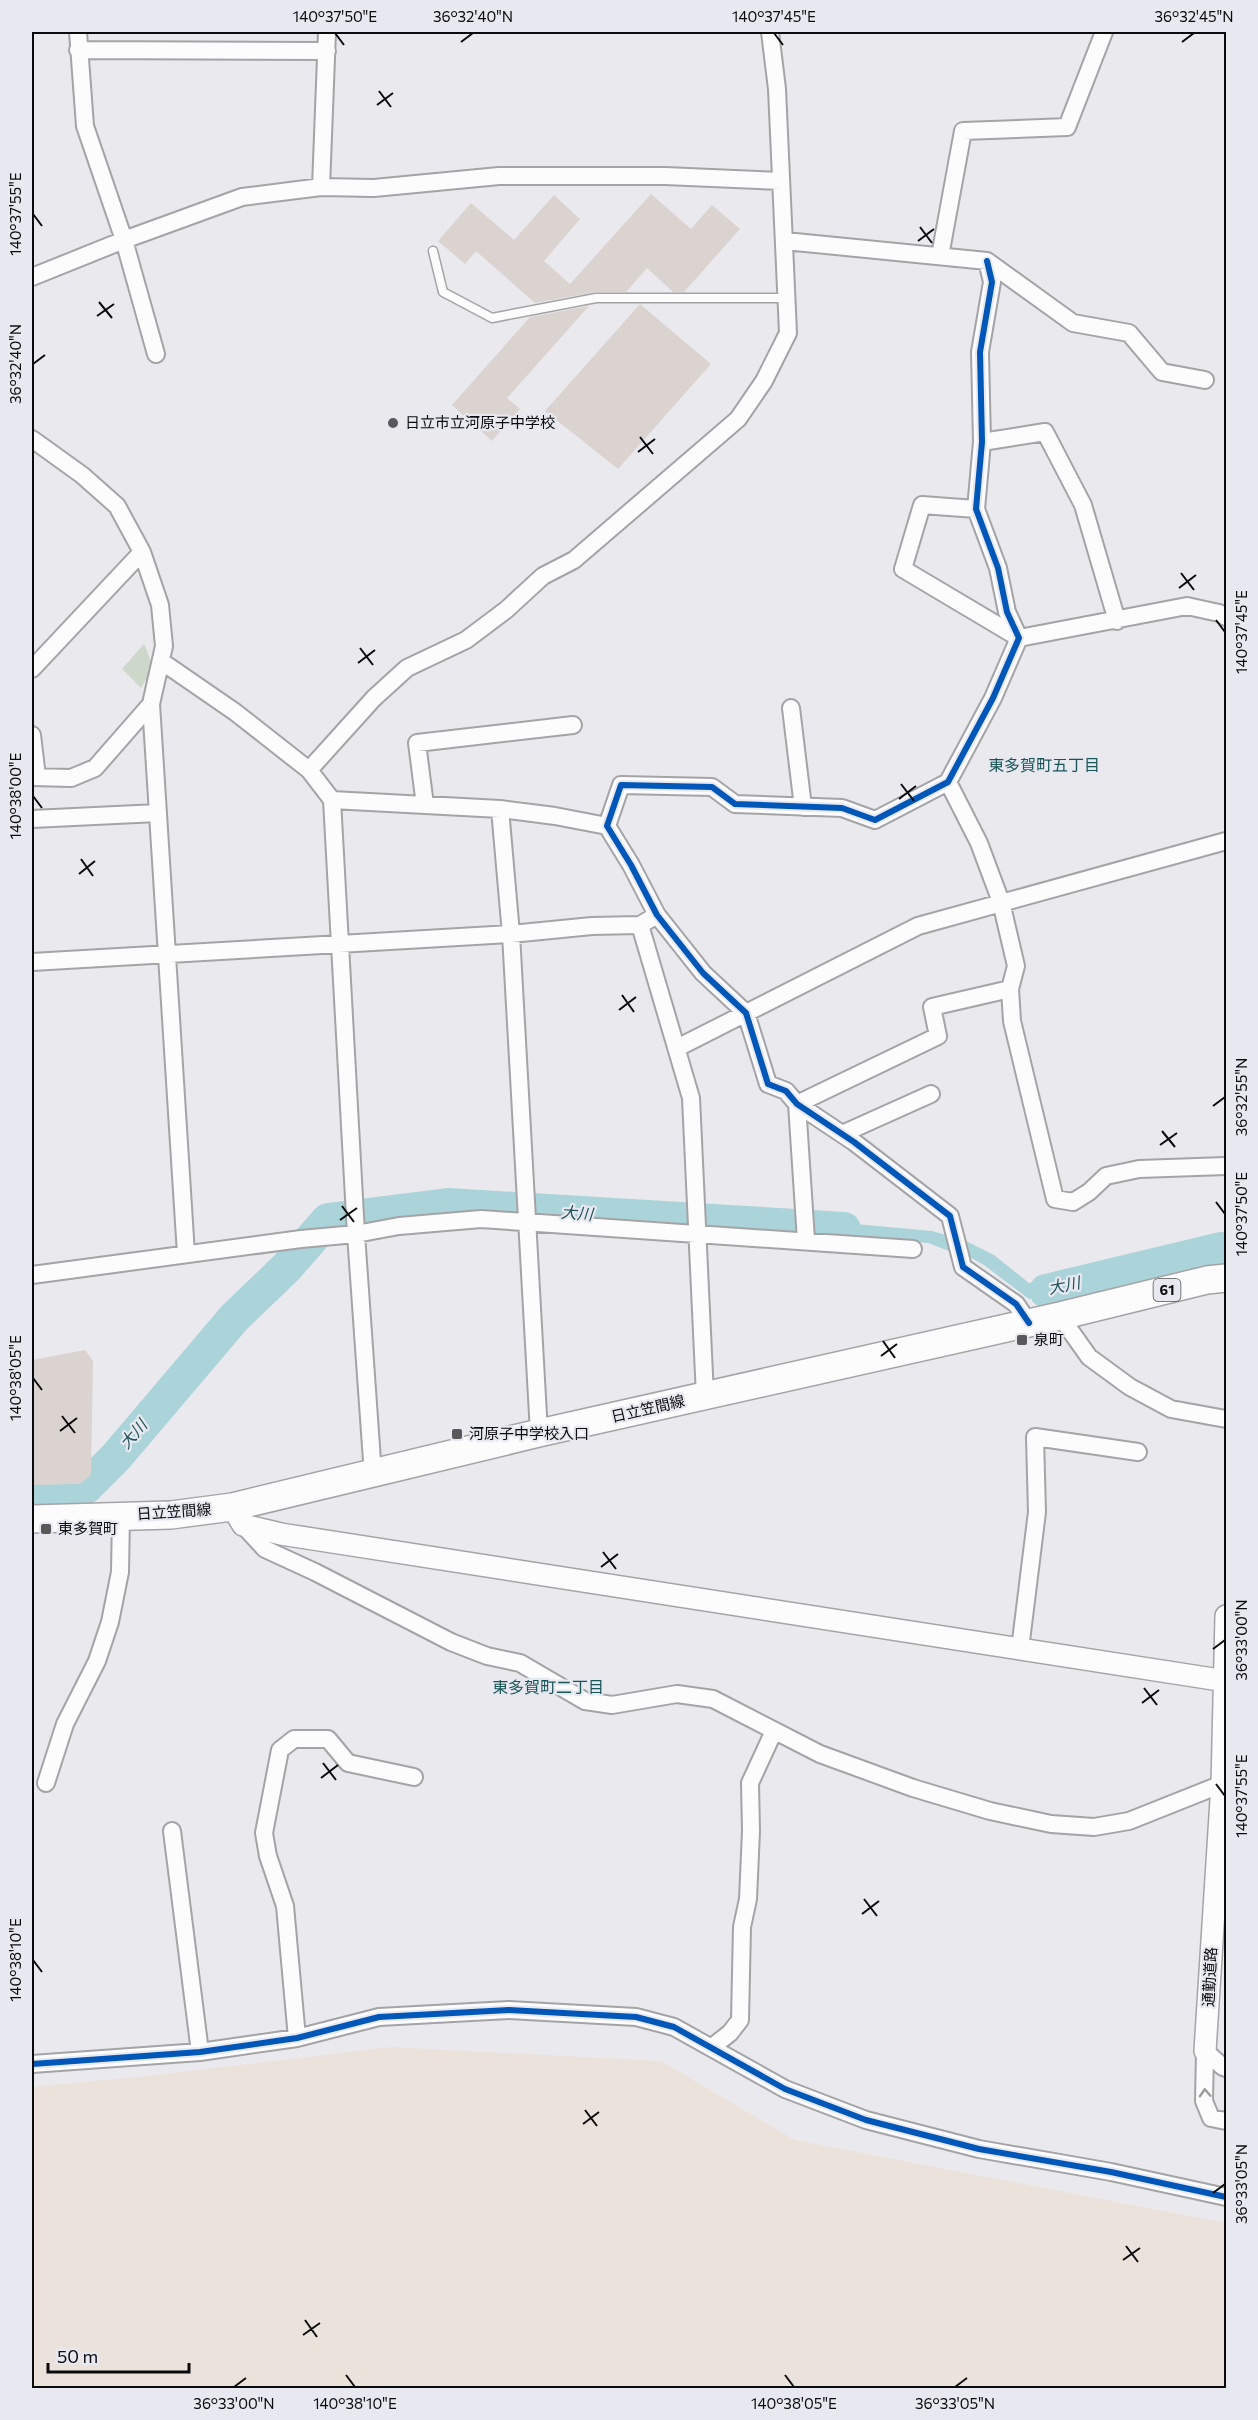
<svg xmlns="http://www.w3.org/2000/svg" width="1258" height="2420" viewBox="0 0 1258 2420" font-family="Commissioner,'Noto Sans JP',sans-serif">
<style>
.industrial{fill:#ebe3db}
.green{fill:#cdd7ca}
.water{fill:#aad3da}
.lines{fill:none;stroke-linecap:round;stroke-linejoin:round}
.river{stroke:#aad3da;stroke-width:34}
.building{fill:#dad3cf}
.service-casing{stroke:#a4a4a7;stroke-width:11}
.minor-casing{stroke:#a4a4a7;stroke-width:20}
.tertiary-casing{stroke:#a4a4a7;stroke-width:24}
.primary-casing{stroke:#a4a4a7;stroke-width:30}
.service{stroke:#fcfcfc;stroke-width:8}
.minor{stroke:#fcfcfc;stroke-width:16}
.tertiary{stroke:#fcfcfc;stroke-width:21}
.primary{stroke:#fcfcfc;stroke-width:27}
.cycleway-casing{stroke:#e8e9f0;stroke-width:10}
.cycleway{stroke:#0057b8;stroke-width:6}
.oneway{stroke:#9c9c9d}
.ticks{fill:none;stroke:#0b0b0e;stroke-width:2}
.poi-dot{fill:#59595c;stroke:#e8e9f0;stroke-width:2}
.labels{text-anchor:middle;stroke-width:4.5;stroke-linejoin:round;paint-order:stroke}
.shield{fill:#e8e9f0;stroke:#4d4e52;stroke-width:1.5}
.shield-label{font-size:14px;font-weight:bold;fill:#0b0b0e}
.poi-label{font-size:15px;fill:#0b0b0e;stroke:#e8e9f0;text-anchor:start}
.street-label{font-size:15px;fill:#0b0b0e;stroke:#e8e9f0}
.neighbourhood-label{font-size:16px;fill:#185556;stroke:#e8e9f0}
.water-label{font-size:16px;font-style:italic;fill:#205359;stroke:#e8e9f0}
.neatline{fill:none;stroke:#0b0b0e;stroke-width:2}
.ticks-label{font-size:15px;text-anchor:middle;fill:#0b0b0e}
</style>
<rect width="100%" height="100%" fill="#eaeaee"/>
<path class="industrial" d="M 391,2047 L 661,2061 L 795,2140 L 1226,2223 L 1226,2388 L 32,2388 L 32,2087 L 156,2075 Z"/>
<path class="green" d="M 144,644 C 153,664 153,669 141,688 L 122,669 Z"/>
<path class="water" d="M 812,1220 L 932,1231 L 946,1235 L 949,1251 L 928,1243 L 813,1233 Z
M 964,1240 L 994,1255 L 1029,1283 L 1046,1283 L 1091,1274 L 1094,1285 L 1029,1299 L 984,1265 L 968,1256 Z
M 1219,1242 L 1220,1254 L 1104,1283 L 1101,1270 Z"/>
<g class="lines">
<path class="river" d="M 1046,1291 L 1221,1249
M 32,1489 L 86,1487 L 116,1457 L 234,1318 L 286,1268 L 328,1220 L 448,1205 L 844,1229"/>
</g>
<path class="building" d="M 651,194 L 691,229 L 712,205 L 740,229 L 684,292 L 673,292 L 647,268 L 626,292 L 595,292 L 535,303 L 476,251 L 465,264 L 438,241 L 471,203 L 514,240 L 554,195 L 580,219 L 544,261 L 570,284 Z
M 640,304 L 711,364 L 618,469 L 545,411 Z
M 589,306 L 507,398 L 520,409 L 492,441 L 452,405 L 530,317 Z
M 85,1350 L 93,1361 L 91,1475 L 80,1484 L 32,1485 L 32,1360 Z"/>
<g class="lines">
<g class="service-casing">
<path id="service" d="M 433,251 L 443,292 L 492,318 L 596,298 L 787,298"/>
</g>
<g class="minor-casing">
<path id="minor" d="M 78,32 L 85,126 L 124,240 L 156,354
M 78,50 L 327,51
M 321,187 L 327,32
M 785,241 L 987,261 L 1073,323 L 1129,333 L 1162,372 L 1205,380
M 940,256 L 963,131 L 1067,127 L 1104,32
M 987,261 L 992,282 L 980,352 L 982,442 L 976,509 L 998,568 L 1007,612 L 1019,638 L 993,698 L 948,782 L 875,820 L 842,808 L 735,804 L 712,787 L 621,785 L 607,826 L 631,865 L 657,915 L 703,973 L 746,1013 L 768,1084 L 786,1091 L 797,1104 L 854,1142 L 950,1216 L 963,1267 L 1016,1304 L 1029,1323
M 32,277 L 124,240 L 242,197 L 321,187 L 374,188 L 499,176 L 665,176 L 781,181
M 32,439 L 82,475 L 117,506 L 142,552 L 160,605 L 164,646 L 151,704 L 186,1254
M 982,442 L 1045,432 L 1083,505 L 1117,621
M 976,509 L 922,505 L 903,569 L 1019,638 L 1187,606 L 1219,613 L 1226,617
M 161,661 L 235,712 L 309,770 L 332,800 L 356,1234 L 373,1475
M 32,669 L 142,552
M 791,708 L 803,807
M 32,735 L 37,777
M 309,770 L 374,698 L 407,668 L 466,640 L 506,610 L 543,576 L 574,560 L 738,419 L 764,381 L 788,333 L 777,89 L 770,32
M 32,777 L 71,778 L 95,768 L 151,704
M 948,782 L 979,843 L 1001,902 L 1016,966 L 1010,989 L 1012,1021 L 1055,1199 L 1073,1202 L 1089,1192 L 1106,1176 L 1139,1169 L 1226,1166
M 332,800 L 500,809 L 555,816 L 607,826
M 425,805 L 417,743 L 573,725
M 500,809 L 511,934 L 539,1433
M 32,819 L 158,813
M 640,925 L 691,1098 L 705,1396
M 32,962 L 511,934 L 592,926 L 640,925 L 657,915
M 677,1048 L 918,926 L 1226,841
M 842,1134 L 931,1094
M 806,1240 L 797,1104 L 938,1036 L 932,1007 L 1010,989
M 32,1275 L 301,1239 L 356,1234 L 399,1226 L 481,1219 L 913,1249
M 1060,1316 L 1089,1357 L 1130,1387 L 1171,1409 L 1226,1419
M 243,1525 L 265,1549 L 315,1572 L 451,1642 L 487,1656 L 520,1663 L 585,1701 L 612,1705 L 677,1694 L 713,1699 L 820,1754 L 913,1788 L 990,1811 L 1051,1824 L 1094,1827 L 1129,1821 L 1222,1784
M 1020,1649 L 1037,1512 L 1035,1437 L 1138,1452
M 46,1783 L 65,1724 L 97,1661 L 110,1622 L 120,1572 L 121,1516
M 172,1831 L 200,2052
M 297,2038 L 285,1906 L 268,1856 L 264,1833 L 280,1750 L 294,1739 L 328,1739 L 348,1763 L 414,1777
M 712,2047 L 730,2033 L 740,2020 L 742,1927 L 748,1899 L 751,1831 L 750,1783 L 774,1731
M 1205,2051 L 1204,2101 L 1211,2118 L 1226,2121
M 1205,2051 L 1223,2067 L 1226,2068
M 32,2064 L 200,2052 L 297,2038 L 379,2017 L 509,2010 L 636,2017 L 674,2027 L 785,2089 L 866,2120 L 979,2149 L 1111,2172 L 1226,2197"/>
</g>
<g class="tertiary-casing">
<path id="tertiary" d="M 232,1507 L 243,1525 L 281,1534 L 1226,1681
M 1205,2051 L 1222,1784 L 1226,1616"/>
</g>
<g class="primary-casing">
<path id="primary" d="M 32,1519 L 171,1515 L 232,1507 L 539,1433 L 1060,1316 L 1207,1280 L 1226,1278"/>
</g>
<use href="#service" class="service"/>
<use href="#minor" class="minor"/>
<use href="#tertiary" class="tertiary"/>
<use href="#primary" class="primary"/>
<g class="cycleway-casing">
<path id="cycleway" d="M 987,261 L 992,282 L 980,352 L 982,442 L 976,509 L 998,568 L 1007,612 L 1019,638 L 993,698 L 948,782 L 875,820 L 842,808 L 735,804 L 712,787 L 621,785 L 607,826 L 631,865 L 657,915 L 703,973 L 746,1013 L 768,1084 L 786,1091 L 797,1104 L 854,1142 L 950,1216 L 963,1267 L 1016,1304 L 1029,1323
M 32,2064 L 200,2052 L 297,2038 L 379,2017 L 509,2010 L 636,2017 L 674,2027 L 785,2089 L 866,2120 L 979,2149 L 1111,2172 L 1226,2197"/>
</g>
<use href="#cycleway" class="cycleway"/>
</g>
<defs><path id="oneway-chevron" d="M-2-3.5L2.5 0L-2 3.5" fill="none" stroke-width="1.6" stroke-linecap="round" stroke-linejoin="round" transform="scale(1.5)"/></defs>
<use class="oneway" href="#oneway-chevron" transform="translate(1205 2093) rotate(-93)"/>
<path class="ticks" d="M 335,33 L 344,45M 774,33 L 783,45M 461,42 L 473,33M 1182,42 L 1194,33M 379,91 L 391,107M 377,105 L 393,93M 33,214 L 42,226M 920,227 L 932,243M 918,241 L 934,229M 99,302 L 112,318M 97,316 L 114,304M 33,364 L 45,355M 640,437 L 653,454M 638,452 L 655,439M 1181,573 L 1194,590M 1179,588 L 1196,575M 1216,620 L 1225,632M 360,648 L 373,665M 358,663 L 375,650M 901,784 L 914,801M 33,796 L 42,808M 899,799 L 916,786M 81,859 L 93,876M 79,874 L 95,861M 622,995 L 634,1012M 619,1010 L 636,997M 1213,1106 L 1225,1097M 1162,1131 L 1175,1147M 1160,1145 L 1177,1133M 1216,1202 L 1225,1214M 342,1206 L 354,1222M 340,1220 L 357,1208M 883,1341 L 895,1358M 881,1356 L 897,1344M 33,1378 L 42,1390M 62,1416 L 75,1433M 60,1431 L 77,1418M 603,1552 L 616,1569M 601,1567 L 618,1554M 1213,1649 L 1225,1640M 1144,1688 L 1157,1705M 1142,1703 L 1159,1690M 323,1763 L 336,1780M 321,1778 L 338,1765M 1216,1784 L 1225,1796M 864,1899 L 877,1916M 862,1914 L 879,1901M 33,1960 L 42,1972M 585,2110 L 597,2126M 583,2124 L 599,2112M 1213,2193 L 1225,2184M 1126,2246 L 1138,2262M 1123,2260 L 1140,2248M 305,2320 L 317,2337M 303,2335 L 320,2323M 346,2375 L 355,2387M 785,2375 L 794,2387M 234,2387 L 246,2378M 955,2387 L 967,2378"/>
<g class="poi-dot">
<circle cx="393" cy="423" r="6"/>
<rect x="1016" y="1334" width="12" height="12" rx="3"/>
<rect x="451" y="1428" width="12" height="12" rx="3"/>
<rect x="40" y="1523" width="12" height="12" rx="3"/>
</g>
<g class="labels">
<rect class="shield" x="1153.5" y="1279" width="27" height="22" rx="4.5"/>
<g class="shield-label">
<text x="1167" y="1295">61</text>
</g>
<g class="poi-label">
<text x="405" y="428">日立市立河原子中学校</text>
<text x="1034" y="1345">泉町</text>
<text x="469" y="1439">河原子中学校入口</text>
<text x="58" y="1534">東多賀町</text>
</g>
<g class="street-label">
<text transform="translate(648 1409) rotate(-13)" y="5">日立笠間線</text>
<text transform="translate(174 1512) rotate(-4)" y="5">日立笠間線</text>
<text transform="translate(1210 1977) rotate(-87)" y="5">通勤道路</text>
</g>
<g class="neighbourhood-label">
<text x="1044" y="771">東多賀町五丁目</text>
<text x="548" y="1693">東多賀町二丁目</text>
</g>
<g class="water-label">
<text transform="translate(577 1213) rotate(4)" y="6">大川</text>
<text transform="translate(1064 1285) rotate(-11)" y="6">大川</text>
<text transform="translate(133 1434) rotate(-49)" y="6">大川</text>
</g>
</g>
<rect width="1258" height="2420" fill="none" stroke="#e8e9f0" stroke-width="66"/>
<path d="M48 2363v9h141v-9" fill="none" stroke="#0b0b0e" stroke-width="3"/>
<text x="57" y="2363" font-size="18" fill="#0b0b0e" stroke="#e8e9f0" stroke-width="4.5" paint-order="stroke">50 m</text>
<rect x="33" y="33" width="1192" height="2354" class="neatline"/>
<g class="ticks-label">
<text x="335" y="22">140°37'50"E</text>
<text x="473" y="22">36°32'40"N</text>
<text x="774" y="22">140°37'45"E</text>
<text x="1194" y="22">36°32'45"N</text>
<text transform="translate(16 214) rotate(-90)" y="5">140°37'55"E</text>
<text transform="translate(16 364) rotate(-90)" y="5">36°32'40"N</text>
<text transform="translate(1242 632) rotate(-90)" y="5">140°37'45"E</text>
<text transform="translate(16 796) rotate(-90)" y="5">140°38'00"E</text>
<text transform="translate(1242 1097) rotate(-90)" y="5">36°32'55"N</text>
<text transform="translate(1242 1214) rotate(-90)" y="5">140°37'50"E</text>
<text transform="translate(16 1378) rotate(-90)" y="5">140°38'05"E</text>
<text transform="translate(1242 1640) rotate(-90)" y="5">36°33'00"N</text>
<text transform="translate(1242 1796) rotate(-90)" y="5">140°37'55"E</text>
<text transform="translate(16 1960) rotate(-90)" y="5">140°38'10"E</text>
<text transform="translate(1242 2184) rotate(-90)" y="5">36°33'05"N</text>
<text x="234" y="2409">36°33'00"N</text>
<text x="355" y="2409">140°38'10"E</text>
<text x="794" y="2409">140°38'05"E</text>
<text x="955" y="2409">36°33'05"N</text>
</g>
</svg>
